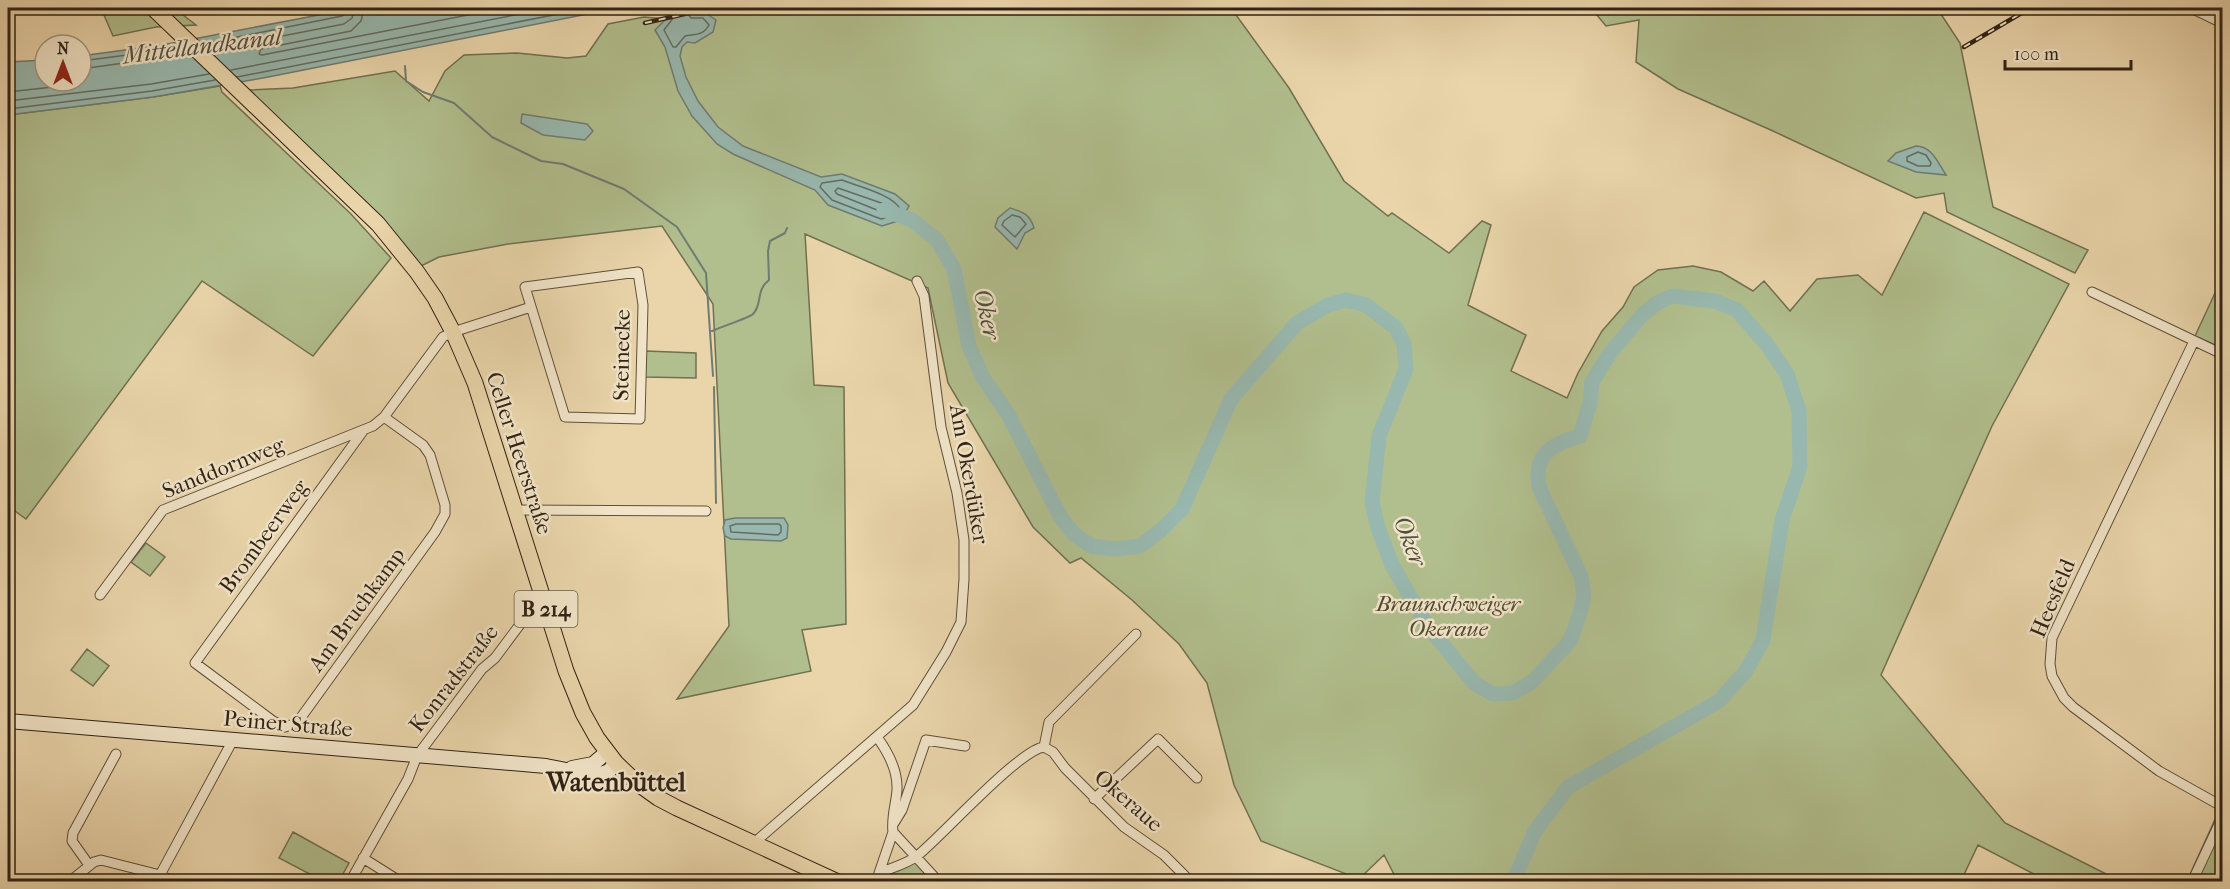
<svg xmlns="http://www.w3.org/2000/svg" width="2230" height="889" viewBox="0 0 2230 889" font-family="'IM FELL French Canon',serif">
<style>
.green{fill:#b1be8d;stroke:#717051;stroke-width:1.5}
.water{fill:#98b8af;stroke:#6f7c71;stroke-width:1.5}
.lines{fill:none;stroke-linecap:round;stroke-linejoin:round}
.shore{stroke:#646d62;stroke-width:1.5}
.stream{stroke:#6f7c71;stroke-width:2}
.river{stroke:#98b8af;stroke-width:15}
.minor-casing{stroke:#5f4f3a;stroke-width:11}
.secondary-casing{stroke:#312215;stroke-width:16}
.primary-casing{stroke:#312215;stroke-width:17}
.minor{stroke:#f1e4c8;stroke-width:9}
.secondary{stroke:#f1e4c8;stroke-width:14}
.primary{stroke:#ead5ab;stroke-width:15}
.rail-casing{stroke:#312215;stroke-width:4.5}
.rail{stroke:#f1e4c8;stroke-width:2;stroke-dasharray:7;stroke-linecap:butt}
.labels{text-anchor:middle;stroke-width:5;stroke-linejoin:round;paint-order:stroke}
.shield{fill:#f1e4c8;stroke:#6b5c4b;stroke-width:1.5}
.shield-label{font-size:21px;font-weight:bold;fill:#312215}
.street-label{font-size:22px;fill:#312215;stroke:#f1e4c8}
.park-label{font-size:22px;font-style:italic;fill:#514933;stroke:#f1e4c8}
.water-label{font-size:24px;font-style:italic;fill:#504f43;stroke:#f1e4c8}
.quarter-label{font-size:26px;font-weight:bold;fill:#312215;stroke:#f1e4c8}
</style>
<rect width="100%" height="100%" fill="#ead5ab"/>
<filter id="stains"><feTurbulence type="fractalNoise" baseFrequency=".00333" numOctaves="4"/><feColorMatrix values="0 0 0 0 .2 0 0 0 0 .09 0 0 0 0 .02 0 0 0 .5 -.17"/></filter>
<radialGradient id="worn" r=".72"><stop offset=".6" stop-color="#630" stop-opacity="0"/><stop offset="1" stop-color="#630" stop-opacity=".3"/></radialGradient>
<path class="green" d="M 101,8 L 174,8 L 196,25 L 156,27 L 113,36 Z
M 729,8 L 1231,8 L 1289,88 L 1344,181 L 1388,216 L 1392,213 L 1449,253 L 1482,221 L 1491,225 L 1468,305 L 1526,335 L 1511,371 L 1567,398 L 1578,373 L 1602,331 L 1623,307 L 1634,287 L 1658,270 L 1693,266 L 1721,272 L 1753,291 L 1764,281 L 1790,311 L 1817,279 L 1858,275 L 1882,295 L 1924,212 L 2069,284 L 1992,426 L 1881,675 L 2005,823 L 2120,881 L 2047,881 L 1978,845 L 1961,881 L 1398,882 L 1384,855 L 1359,879 L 1261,841 L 1234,785 L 1207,683 L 1179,644 L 1132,600 L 1081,558 L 1070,563 L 1033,527 L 948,383 L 928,288 L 805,234 L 814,385 L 844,387 L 846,624 L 802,630 L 811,671 L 677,699 L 729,626 L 713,304 L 662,226 L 508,244 L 439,257 L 421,266 L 249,90 L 293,88 L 395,71 L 429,101 L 445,71 L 464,55 L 517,53 L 567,58 L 586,56 L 608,24 L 644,17 L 666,19 Z
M 1591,8 L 1937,8 L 1960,43 L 1993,207 L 2088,250 L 2075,273 L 1947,212 L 1944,193 L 1916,198 L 1773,131 L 1678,89 L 1636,62 L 1639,20 L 1606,26 Z
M 220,86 L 222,92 L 351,214 L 391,258 L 313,356 L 202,281 L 26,519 L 8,506 L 8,115 L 153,97 Z
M 2222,278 L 2222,348 L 2195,336 Z
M 646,351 L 696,353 L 696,378 L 645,377 Z
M 146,543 L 165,557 L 150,576 L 131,562 Z
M 87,649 L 109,666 L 93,686 L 71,670 Z
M 2222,804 L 2222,881 L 2187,881 Z
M 293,832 L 349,863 L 339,881 L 323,881 L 279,858 Z
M 915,858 L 939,882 L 876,882 L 879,873 Z"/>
<path class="water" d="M 355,8 L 618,8 L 263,78 L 153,97 L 8,115 L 8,62 L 45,60 L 45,81 L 81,81 L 81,56 L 162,45 Z
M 691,8 L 693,8 L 694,14 L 704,12 L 716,20 L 713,32 L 695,43 L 687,42 L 682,47 L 680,56 L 686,77 L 698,101 L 718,127 L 743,146 L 821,177 L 842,174 L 895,194 L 909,206 L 901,220 L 882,226 L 828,205 L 815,190 L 733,154 L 717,144 L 692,116 L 678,91 L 665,47 L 655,30 L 667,18 L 666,12 Z
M 522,114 L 587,124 L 593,131 L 585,140 L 543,135 L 521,123 Z
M 1916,146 C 1932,146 1938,163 1946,175 L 1916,172 L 1888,161 L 1896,153 Z
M 1010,208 C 1023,212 1030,214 1034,228 L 1025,233 L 1017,249 L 995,227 L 998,218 Z
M 735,518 L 784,518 L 788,525 L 787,538 L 781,541 L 731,539 L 725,536 L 723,528 L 725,520 Z"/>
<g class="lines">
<path class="shore" d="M 364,8 L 361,21 L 351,31 L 261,49 L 259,54 L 262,55 L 504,8
M 685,10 L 691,18 L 703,18 L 709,25 C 703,36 695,34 685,36 L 676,47 L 673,47 L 664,30 L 674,17 Z
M 203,44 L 342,16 L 347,13 L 348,8
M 210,50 L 344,24 L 352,18 L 355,8
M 81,61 L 181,48
M 81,69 L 188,54
M 231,70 L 551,8
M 237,77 L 589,8
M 8,92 L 80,84 L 82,82 L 81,79
M 8,101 L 151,84 L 209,74
M 8,109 L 152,91 L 215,80
M 1918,152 L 1926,155 L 1931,163 L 1930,166 L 1918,166 L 1907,161 L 1907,157 Z
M 842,180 C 857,186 894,195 900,209 L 896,215 L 881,219 L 832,200 L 820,187 L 822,183 Z
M 838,188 L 887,205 L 889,209 L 882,212 L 837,194 L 835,191 Z
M 1012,215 L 1020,217 L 1026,224 L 1015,237 L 1002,225 L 1004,221 Z
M 736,524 L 779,524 L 781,526 L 781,532 L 778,535 L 731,532 L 730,526 Z"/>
<path class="stream" d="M 405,66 L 406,81 L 423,92 L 454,103 L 492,137 L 541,161 L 563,164 L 624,189 L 677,227 L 706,273 L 713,376
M 712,331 C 720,327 749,318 753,314 C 763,304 755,291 769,280 L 768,251 L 770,241 L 785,233 L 787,228
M 714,387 L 716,503"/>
<path class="river" d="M 884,210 L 912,220 L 937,240 L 954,269 L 969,346 L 983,378 L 1008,414 L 1061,518 L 1074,534 L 1091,546 L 1115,549 L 1140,546 L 1160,531 L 1182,509 L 1231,399 L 1297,323 L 1328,305 L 1346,300 L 1366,305 L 1396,328 L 1404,344 L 1406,369 L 1379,436 L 1372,502 L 1378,528 L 1392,565 L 1426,624 L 1474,683 L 1493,694 L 1513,693 L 1533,681 L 1570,641 L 1579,616 L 1584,597 L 1581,576 L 1539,487 C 1533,454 1552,444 1580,436 L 1590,403 L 1592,382 L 1610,353 L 1643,314 L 1657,303 L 1672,296 L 1715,301 L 1737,310 L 1768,346 L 1787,374 L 1799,411 L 1800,466 L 1782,520 L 1763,640 L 1746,671 L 1719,701 L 1568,787 L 1535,831 L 1513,882"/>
<g class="minor-casing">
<path id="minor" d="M 2191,8 L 2222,23
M 638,272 L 643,305 L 640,419 L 565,417 L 525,287 Z
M 2092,292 L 2222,354
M 2194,341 L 2052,638 L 2050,664 L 2052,676 L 2064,698 L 2073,707 L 2159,771 L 2216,803 L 2222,804
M 363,431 L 195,663 L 273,721 L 285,727 L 297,723 L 435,532 L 445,514 L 445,505 L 430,455 L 423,445 L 384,417
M 516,510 L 706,511
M 100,595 L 163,510 L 373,426 L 384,417 L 443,337 L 453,332 L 531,307
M 1044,747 L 1053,752 L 1065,768 L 1124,827 L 1164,855 L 1191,882
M 1094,799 L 1158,739 L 1197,778
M 894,823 L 902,810 L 926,740 L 965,746
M 893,832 L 939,882
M 754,843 L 913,705 L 946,652 L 961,622 L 964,579 L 964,540 L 957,493 L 941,427 L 924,296 L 917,281
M 363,858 L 401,882
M 89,865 L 72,841 L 73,833 L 116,754
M 879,873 C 891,868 907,864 917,856 C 942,836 1019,750 1044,747 L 1049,722 L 1136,634
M 160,875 L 233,740
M 8,881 L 10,882
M 69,882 L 94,862 L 101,860 L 160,875 L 174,882
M 350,882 L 408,779 L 417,756 L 482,669 L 495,658 L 542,595
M 876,882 L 893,832 C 891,818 896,804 897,790 C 898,770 888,752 877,737
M 2192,882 L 2222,818"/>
</g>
<g class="secondary-casing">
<path id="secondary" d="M 8,721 L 546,766 L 596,776 L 609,771 L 616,763
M 572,768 L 593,764 L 607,752"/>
</g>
<g class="primary-casing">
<path id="primary" d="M 153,8 L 378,224 L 417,272 L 435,298 L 453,332 L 475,383 L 566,671 L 583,713 L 597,738 L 616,763 L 637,783 L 658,798 L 677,808 L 838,882"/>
</g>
<use href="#minor" class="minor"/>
<use href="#secondary" class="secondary"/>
<use href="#primary" class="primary"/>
<g class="rail-casing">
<path id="rail" d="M 645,23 L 693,12
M 1964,47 L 2030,8"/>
</g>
<use href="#rail" class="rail"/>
</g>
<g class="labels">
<rect class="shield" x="514.5" y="591" width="63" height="36" rx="4.5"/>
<g class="shield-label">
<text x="546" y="616">B 214</text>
</g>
<g class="street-label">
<text transform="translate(621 355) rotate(-89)" y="8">Steinecke</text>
<text transform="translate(520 453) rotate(72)" y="8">Celler Heerstraße</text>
<text transform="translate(223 467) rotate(-22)" y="8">Sanddornweg</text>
<text transform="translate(970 474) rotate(80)" y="8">Am Okerdüker</text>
<text transform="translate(263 536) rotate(-54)" y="8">Brombeerweg</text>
<text transform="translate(2052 598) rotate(-67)" y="8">Heesfeld</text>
<text transform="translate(356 609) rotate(-54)" y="8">Am Bruchkamp</text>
<text transform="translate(453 678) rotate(-52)" y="8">Konradstraße</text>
<text transform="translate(288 723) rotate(5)" y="8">Peiner Straße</text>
<text transform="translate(1129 800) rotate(41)" y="8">Okeraue</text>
</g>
<g class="park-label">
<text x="1448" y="611">Braunschweiger<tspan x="1448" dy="25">Okeraue</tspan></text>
</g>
<g class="water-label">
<text transform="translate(202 46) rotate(-7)" y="8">Mittellandkanal</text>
<text transform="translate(987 314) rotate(77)" y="8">Oker</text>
<text transform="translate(1410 541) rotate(68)" y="8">Oker</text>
</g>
<g class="quarter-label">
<text x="616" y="791">Watenbüttel</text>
</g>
</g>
<rect width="2230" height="889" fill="none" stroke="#ead5ab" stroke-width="30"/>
<rect x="9" y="9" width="2212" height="871" fill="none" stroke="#312215" stroke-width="3"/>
<rect x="15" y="15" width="2200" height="859" fill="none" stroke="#312215" stroke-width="1.5"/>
<g transform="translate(63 63)"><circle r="28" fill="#f1e4c8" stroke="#a49680" stroke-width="1.5"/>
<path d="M0-4.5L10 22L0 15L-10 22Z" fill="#8f2418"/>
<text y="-9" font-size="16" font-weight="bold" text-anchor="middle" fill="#312215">N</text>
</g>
<path d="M2005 60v9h126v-9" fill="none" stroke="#312215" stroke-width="3"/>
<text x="2014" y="60" font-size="18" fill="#312215" stroke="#f1e4c8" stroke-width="4.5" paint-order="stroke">100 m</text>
<rect width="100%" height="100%" filter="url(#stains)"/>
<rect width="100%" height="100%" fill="url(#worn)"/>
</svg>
